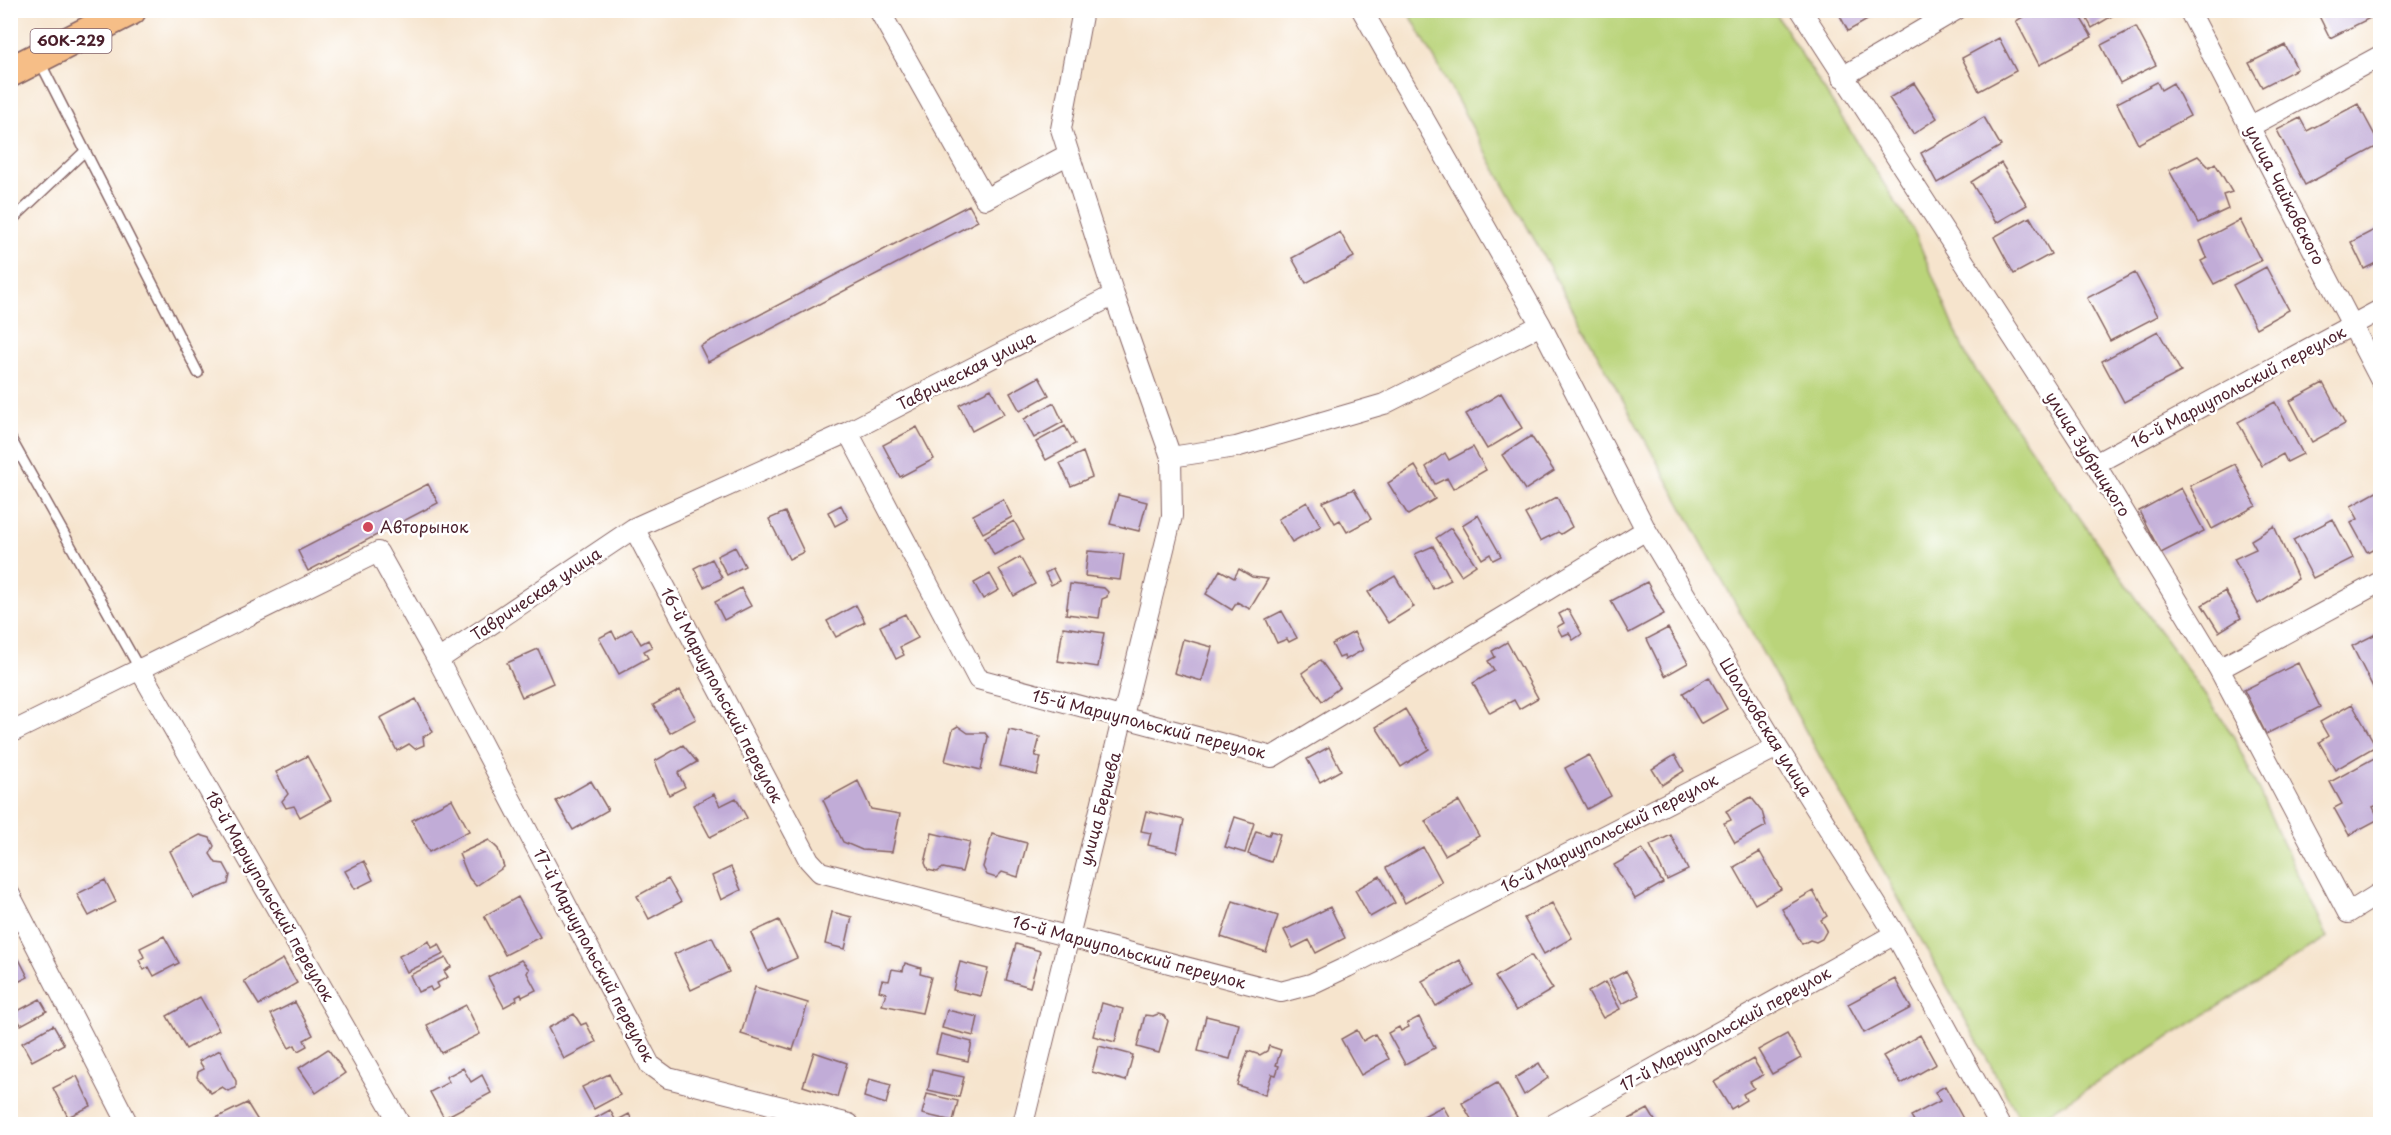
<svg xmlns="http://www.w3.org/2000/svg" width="2391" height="1135" viewBox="0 0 2391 1135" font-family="'Playpen Sans',sans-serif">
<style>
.green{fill:#bad47a;stroke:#827a52;stroke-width:1.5}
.building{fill:#c1acd7}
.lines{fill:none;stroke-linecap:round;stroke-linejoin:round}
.service-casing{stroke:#866464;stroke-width:12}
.minor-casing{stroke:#866464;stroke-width:22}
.primary-casing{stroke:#866464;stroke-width:33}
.service{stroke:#fff;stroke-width:9}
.minor{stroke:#fff;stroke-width:20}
.primary{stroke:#f6be87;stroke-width:30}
.poi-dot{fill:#d1495b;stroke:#fff;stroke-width:2}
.labels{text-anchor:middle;stroke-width:5;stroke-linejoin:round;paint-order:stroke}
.shield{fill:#fff;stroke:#80626b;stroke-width:1.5}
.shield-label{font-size:15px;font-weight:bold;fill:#4a1f2b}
.street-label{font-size:16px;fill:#4a1f2b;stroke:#fff}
.poi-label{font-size:16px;fill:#4a1f2b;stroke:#fff;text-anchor:start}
</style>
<rect width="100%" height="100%" fill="#fff"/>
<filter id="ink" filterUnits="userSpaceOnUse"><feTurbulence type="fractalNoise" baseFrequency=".0167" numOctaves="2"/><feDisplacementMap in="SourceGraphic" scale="12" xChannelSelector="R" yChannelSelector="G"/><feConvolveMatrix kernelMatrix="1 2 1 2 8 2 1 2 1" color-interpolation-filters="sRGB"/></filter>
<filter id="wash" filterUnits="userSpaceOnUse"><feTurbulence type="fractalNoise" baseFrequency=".008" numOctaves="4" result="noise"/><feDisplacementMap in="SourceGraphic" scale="24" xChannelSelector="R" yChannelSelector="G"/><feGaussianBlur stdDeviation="1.35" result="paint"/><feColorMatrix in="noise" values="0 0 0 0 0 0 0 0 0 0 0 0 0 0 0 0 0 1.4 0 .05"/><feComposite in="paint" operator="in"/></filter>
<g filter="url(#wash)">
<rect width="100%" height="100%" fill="#f6e4cd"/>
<path class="green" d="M 1408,11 L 1774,11 L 1914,231 L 1967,358 L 2233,735 L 2327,938 L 2031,1124 L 2023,1124 Z"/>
<g id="blocks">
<path class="building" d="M 1837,10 L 1885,10 L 1848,31 Z
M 2035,10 L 2076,10 L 2092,37 L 2039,65 L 2016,21 Z
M 2082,10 L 2122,10 L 2092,28 Z
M 2316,10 L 2373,10 L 2376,15 L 2330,38 Z
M 2136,27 L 2156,65 L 2120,83 L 2101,45 Z
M 1999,38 L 2016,71 L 1979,91 L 1962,58 Z
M 2285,45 L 2297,69 L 2262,87 L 2249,63 Z
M 2157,82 L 2161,90 L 2173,83 L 2190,116 L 2138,144 L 2117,103 Z
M 1914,83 L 1937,118 L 1913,134 L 1889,98 Z
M 2358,104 L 2380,145 L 2305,185 L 2277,130 L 2300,118 L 2307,131 Z
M 1984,117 L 2001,146 L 1937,183 L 1921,153 Z
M 2198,156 L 2209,167 L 2215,163 L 2232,192 L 2223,195 L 2228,209 L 2198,223 L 2169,170 Z
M 2001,163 L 2027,205 L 1996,223 L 1971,182 Z
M 969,205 L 978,221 L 708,362 L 700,346 Z
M 2030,217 L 2051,254 L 2014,274 L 1994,237 Z
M 2240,220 L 2261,261 L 2214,284 L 2201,261 L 2207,258 L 2200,241 Z
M 2380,227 L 2380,261 L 2364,269 L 2351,242 Z
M 1340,232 L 1354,257 L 1306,283 L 1292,258 Z
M 2266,267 L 2289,310 L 2256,328 L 2233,285 Z
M 2135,273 L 2158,316 L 2110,341 L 2087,298 Z
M 2158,331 L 2181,372 L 2124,402 L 2102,361 Z
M 1039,377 L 1049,395 L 1020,411 L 1010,393 Z
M 2323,383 L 2345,424 L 2312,442 L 2290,401 Z
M 991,389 L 1004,414 L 972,431 L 959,405 Z
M 1501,393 L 1522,428 L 1487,449 L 1466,414 Z
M 2275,402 L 2303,454 L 2287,462 L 2283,454 L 2262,466 L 2238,422 Z
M 1054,403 L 1063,422 L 1034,438 L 1024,419 Z
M 1065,426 L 1075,444 L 1046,460 L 1036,442 Z
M 917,427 L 934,459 L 900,477 L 883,445 Z
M 1531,436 L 1554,471 L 1525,490 L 1502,455 Z
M 1473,447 L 1486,470 L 1453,489 L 1447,478 L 1435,484 L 1426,467 L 1445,453 L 1449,460 Z
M 1083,452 L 1092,477 L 1071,486 L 1060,463 Z
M 2235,464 L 2256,506 L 2212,529 L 2190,486 Z
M 1415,466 L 1435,499 L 1408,515 L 1388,483 Z
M 428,484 L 438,503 L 308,571 L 298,551 Z
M 2181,488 L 2204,531 L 2161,553 L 2139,511 Z
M 1354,489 L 1371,519 L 1347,532 L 1340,520 L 1335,523 L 1323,502 Z
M 2380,490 L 2380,545 L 2367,552 L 2351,523 L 2358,519 L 2351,506 Z
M 1118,495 L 1147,502 L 1139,531 L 1110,524 Z
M 1557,497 L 1572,527 L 1561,534 L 1558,532 L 1540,541 L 1525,514 Z
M 1003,499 L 1012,517 L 983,533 L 973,515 Z
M 1307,502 L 1321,526 L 1292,542 L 1278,519 Z
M 841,505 L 848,519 L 835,526 L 828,512 Z
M 785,512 L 804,552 L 789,559 L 769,519 Z
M 1478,515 L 1501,556 L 1493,560 L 1490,554 L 1482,559 L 1462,525 Z
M 2333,519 L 2353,558 L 2313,578 L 2293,540 Z
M 1014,521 L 1024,539 L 994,555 L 985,537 Z
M 2274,526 L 2298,579 L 2258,604 L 2234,559 L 2256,549 L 2251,540 Z
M 1451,528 L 1476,565 L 1461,575 L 1436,538 Z
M 1433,546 L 1451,580 L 1433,589 L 1415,554 Z
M 735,547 L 745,566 L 727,575 L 717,556 Z
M 1088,551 L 1124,554 L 1120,580 L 1085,576 Z
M 1020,557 L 1035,584 L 1014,596 L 999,569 Z
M 712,559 L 722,578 L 704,587 L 694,568 Z
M 1053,569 L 1059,581 L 1051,585 L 1045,573 Z
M 1239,569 L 1252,577 L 1268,579 L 1250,609 L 1237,602 L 1232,610 L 1206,594 L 1220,570 L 1234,578 Z
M 990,574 L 999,590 L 983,599 L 974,583 Z
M 1395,576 L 1414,607 L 1388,623 L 1368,592 Z
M 1647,582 L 1664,614 L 1629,633 L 1611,601 Z
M 1070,584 L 1104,588 L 1108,592 L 1107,597 L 1102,599 L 1099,618 L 1066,614 Z
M 741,588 L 751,606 L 724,620 L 715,602 Z
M 2225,591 L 2241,618 L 2219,632 L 2202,605 Z
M 856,605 L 865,622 L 836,637 L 827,621 Z
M 1568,609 L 1582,634 L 1573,640 L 1569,633 L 1562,636 L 1557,627 L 1564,623 L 1559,614 Z
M 1282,611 L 1297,638 L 1289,642 L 1287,639 L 1277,643 L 1266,619 Z
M 905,614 L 918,638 L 900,647 L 904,655 L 896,659 L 880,626 Z
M 1063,627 L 1104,633 L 1098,667 L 1058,661 Z
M 1668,628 L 1688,663 L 1665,676 L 1647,639 Z
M 632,629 L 641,644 L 648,640 L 652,647 L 644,651 L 648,658 L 619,674 L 599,638 L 612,631 L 616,639 Z
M 1354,632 L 1363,650 L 1345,660 L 1344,656 L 1339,658 L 1332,644 Z
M 2380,632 L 2380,694 L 2377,695 L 2352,646 Z
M 1183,639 L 1212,647 L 1202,681 L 1174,673 Z
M 1507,642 L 1538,698 L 1519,709 L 1514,700 L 1490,713 L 1473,683 L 1494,671 L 1488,661 L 1495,657 L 1492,651 Z
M 538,649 L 553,683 L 522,697 L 507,663 Z
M 1320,660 L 1340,687 L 1322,701 L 1302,673 Z
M 2298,663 L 2320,707 L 2266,734 L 2244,690 Z
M 1709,677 L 1727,709 L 1701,724 L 1683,693 Z
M 680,690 L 696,719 L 670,733 L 653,705 Z
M 416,699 L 433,732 L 423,737 L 424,745 L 415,749 L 409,744 L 397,751 L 380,718 Z
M 2352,704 L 2376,746 L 2335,770 L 2319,742 L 2328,736 L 2320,722 Z
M 1405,709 L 1429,749 L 1401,767 L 1376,727 Z
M 958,726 L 968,733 L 985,733 L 988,737 L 981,770 L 945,761 L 953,729 Z
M 1009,730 L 1040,737 L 1035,756 L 1041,757 L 1037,775 L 1000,766 Z
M 683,745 L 697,762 L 678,773 L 685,787 L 669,795 L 655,761 Z
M 1329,747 L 1341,770 L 1320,782 L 1307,759 Z
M 1589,755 L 1611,796 L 1587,809 L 1565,768 Z
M 1675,755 L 1684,771 L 1662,785 L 1652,769 Z
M 307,756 L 331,800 L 300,817 L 294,806 L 286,808 L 282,801 L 288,794 L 276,772 Z
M 2376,757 L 2380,766 L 2380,804 L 2373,807 L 2379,819 L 2349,835 L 2334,808 L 2342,804 L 2330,782 Z
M 591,781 L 608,810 L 573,830 L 556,801 Z
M 858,781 L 871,809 L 900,814 L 892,852 L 862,850 L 843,842 L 823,800 Z
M 714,794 L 720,806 L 736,798 L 747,818 L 710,837 L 693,805 Z
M 1751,797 L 1762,811 L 1766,826 L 1735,843 L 1724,823 L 1731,820 L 1726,811 Z
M 452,799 L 469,831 L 429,852 L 412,820 Z
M 1459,801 L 1479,836 L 1445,855 L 1425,821 Z
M 1146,811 L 1184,820 L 1177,852 L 1148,845 L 1151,833 L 1141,831 Z
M 1235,817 L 1254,823 L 1245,853 L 1225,847 Z
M 1256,831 L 1269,835 L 1271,831 L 1280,834 L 1271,862 L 1248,854 Z
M 932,833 L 970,842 L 962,872 L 943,868 L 937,872 L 928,870 L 925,863 Z
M 992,834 L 1027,843 L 1018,877 L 1002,872 L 996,878 L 987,875 L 983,867 Z
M 200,835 L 210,838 L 214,846 L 210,854 L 216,863 L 224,864 L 230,875 L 228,884 L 193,898 L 170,851 Z
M 1671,835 L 1688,870 L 1667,880 L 1650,845 Z
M 489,840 L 498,849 L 504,867 L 476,886 L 469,878 L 459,854 Z
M 1423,847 L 1442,882 L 1405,903 L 1386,868 Z
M 1642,849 L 1663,883 L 1635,899 L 1614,865 Z
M 1760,852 L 1781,889 L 1755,904 L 1734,867 Z
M 364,861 L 373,880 L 355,889 L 345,871 Z
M 731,867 L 741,890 L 721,900 L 712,876 Z
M 1380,876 L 1395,903 L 1370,917 L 1355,890 Z
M 668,879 L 681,902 L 649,919 L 637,896 Z
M 105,880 L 116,902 L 89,916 L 77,894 Z
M 1813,891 L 1827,916 L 1821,920 L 1827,930 L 1822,939 L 1816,942 L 1810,940 L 1802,944 L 1782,909 Z
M 518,897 L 540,937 L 505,955 L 484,916 Z
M 1233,901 L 1278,916 L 1266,952 L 1221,937 Z
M 1552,903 L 1572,938 L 1544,954 L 1524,918 Z
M 1330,907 L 1345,938 L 1316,953 L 1309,940 L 1293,948 L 1284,930 Z
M 832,912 L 852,917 L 845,949 L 825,944 Z
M 779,920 L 797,958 L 768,971 L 751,933 Z
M 164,936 L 179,963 L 154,976 L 149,967 L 144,970 L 139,960 L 144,957 L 140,948 Z
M 712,937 L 729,972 L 691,990 L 674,954 Z
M 429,941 L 432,948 L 439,944 L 444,954 L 407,972 L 399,956 Z
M 1016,944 L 1040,951 L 1030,987 L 1006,980 Z
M 1531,955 L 1553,989 L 1516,1011 L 1495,977 Z
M 446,958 L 451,967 L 444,971 L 448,977 L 437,983 L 439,987 L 432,991 L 430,987 L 418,992 L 410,975 Z
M 19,959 L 28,977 L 10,986 L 10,964 Z
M 283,959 L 297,983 L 259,1005 L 244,981 Z
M 521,960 L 529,969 L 527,973 L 536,990 L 522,997 L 521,994 L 516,997 L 517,1000 L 504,1007 L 488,977 Z
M 1460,960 L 1473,985 L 1436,1006 L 1422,981 Z
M 960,962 L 988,969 L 981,996 L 953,990 Z
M 905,963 L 921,968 L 920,974 L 931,977 L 922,1013 L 882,1005 L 886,993 L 879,991 L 882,980 L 889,981 L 892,969 L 903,971 Z
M 1626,971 L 1639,995 L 1622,1004 L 1609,980 Z
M 1895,979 L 1911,1008 L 1864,1033 L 1848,1004 Z
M 1605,982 L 1620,1009 L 1603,1018 L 1588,992 Z
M 755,987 L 808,1003 L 793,1050 L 741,1034 Z
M 200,997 L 219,1030 L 186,1049 L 167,1016 Z
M 40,999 L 47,1011 L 21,1025 L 14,1013 Z
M 295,1002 L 313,1035 L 304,1040 L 307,1046 L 298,1051 L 295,1045 L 289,1048 L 271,1014 Z
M 1102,1003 L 1123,1009 L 1115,1042 L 1093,1036 Z
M 466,1005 L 480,1034 L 441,1053 L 427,1025 Z
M 947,1010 L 978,1017 L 974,1036 L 942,1028 Z
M 574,1014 L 581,1025 L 586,1023 L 596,1042 L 564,1059 L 548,1028 Z
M 1158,1014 L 1165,1016 L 1168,1021 L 1159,1053 L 1137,1047 L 1145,1015 L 1153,1016 Z
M 1206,1016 L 1239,1024 L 1230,1059 L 1198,1051 Z
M 1419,1017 L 1435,1048 L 1405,1064 L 1388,1033 L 1399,1027 L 1401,1031 L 1409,1027 L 1407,1023 Z
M 53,1025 L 64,1044 L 32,1061 L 22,1043 Z
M 1357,1030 L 1363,1041 L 1375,1034 L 1389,1059 L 1361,1075 L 1341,1039 Z
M 941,1034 L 972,1042 L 968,1061 L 936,1054 Z
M 1787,1034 L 1801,1058 L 1772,1074 L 1758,1050 Z
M 1920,1035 L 1936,1064 L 1901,1084 L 1883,1056 Z
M 1099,1046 L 1133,1055 L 1126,1081 L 1092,1072 Z
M 1269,1046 L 1281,1050 L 1276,1065 L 1279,1066 L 1276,1075 L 1272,1074 L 1265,1095 L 1237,1085 L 1248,1051 L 1260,1055 L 1267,1051 Z
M 328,1049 L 345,1073 L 316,1093 L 299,1068 Z
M 220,1050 L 236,1081 L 236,1088 L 228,1091 L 222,1087 L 211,1093 L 197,1077 L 198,1072 L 204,1069 L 199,1061 Z
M 814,1052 L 847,1063 L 837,1097 L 803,1086 Z
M 1753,1059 L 1763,1075 L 1750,1082 L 1754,1088 L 1743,1094 L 1746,1100 L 1731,1109 L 1714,1082 Z
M 1539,1063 L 1548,1078 L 1524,1095 L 1515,1078 Z
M 463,1068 L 471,1082 L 482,1075 L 491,1093 L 444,1118 L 430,1092 L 449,1082 L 446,1077 Z
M 932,1070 L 964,1077 L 959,1097 L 928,1090 Z
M 609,1074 L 620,1095 L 594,1109 L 582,1087 Z
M 77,1076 L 91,1106 L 68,1117 L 53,1088 Z
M 869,1079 L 891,1085 L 886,1104 L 864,1097 Z
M 1497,1083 L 1517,1117 L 1504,1124 L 1474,1124 L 1462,1103 Z
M 1945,1086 L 1966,1124 L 1916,1124 L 1911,1116 L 1940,1101 L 1935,1092 Z
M 927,1094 L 958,1101 L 953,1121 L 922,1114 Z
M 247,1103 L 260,1124 L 216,1124 L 216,1118 Z
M 1443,1106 L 1453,1124 L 1408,1124 Z
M 1648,1109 L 1657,1124 L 1620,1124 Z
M 610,1110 L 616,1121 L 629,1114 L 634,1124 L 592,1124 L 590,1121 Z"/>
</g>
</g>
<g filter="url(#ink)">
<use href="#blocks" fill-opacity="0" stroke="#866464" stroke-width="1.5"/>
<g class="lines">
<g class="service-casing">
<path id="service" d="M 39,60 L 198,373
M 10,222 L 85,151
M 10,437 L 139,668"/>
</g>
<g class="minor-casing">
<path id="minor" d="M 879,10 L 985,199 L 1069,154
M 1362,10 L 1541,325 L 1646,530 L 1777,747 L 1895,934 L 1999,1124
M 1801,10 L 2095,464 L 2219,669 L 2348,913 L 2380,893
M 2189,10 L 2380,379
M 1842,77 L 1956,10
M 2249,127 L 2380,56
M 848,432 L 978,679 L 1272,757 L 1646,530
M 1171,457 L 1236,447 L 1384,404 L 1541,325
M 2095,464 L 2380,310
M 634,528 L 809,860 L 820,872 L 1281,992 L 1311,984 L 1347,967 L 1777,747
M 438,660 L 650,1065 L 668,1078 L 849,1124
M 139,668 L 400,1124
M 2219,669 L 2380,582
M 10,733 L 378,552 L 438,660 L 634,528 L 848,432 L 1114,295
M 10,895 L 128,1124
M 1023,1124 L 1172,516 L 1171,457 L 1114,295 L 1061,129 L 1083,10
M 1554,1124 L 1895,934"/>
</g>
<g class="primary-casing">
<path id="primary" d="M 10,72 L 131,10"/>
</g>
<use href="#service" class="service"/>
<use href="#minor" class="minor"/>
<use href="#primary" class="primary"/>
</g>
</g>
<circle class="poi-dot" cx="368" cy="527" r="6"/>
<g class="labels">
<rect class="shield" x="30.5" y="29" width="81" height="24" rx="4.5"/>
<g class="shield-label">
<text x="71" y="46">60К-229</text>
</g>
<g class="street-label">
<text transform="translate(2285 195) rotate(63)" y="6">улица Чайковского</text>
<text transform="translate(966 371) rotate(-27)" y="6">Таврическая улица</text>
<text transform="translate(2238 387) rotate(-28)" y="6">16-й Мариупольский переулок</text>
<text transform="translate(2088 454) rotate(58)" y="6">улица Зубрицкого</text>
<text transform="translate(536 594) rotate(-34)" y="6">Таврическая улица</text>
<text transform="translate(722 695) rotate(62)" y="6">16-й Мариупольский переулок</text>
<text transform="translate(1149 724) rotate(14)" y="6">15-й Мариупольский переулок</text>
<text transform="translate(1766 727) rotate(58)" y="6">Шолоховская улица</text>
<text transform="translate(1100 809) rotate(-75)" y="6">улица Бериева</text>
<text transform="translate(1609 833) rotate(-27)" y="6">16-й Мариупольский переулок</text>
<text transform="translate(270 896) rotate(60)" y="6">18-й Мариупольский переулок</text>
<text transform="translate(1129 952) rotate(15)" y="6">16-й Мариупольский переулок</text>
<text transform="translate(594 955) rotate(62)" y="6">17-й Мариупольский переулок</text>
<text transform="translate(1725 1029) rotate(-29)" y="6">17-й Мариупольский переулок</text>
</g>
<g class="poi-label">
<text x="380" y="533">Авторынок</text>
</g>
</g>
<rect width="2391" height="1135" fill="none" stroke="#fff" stroke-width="36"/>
</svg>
